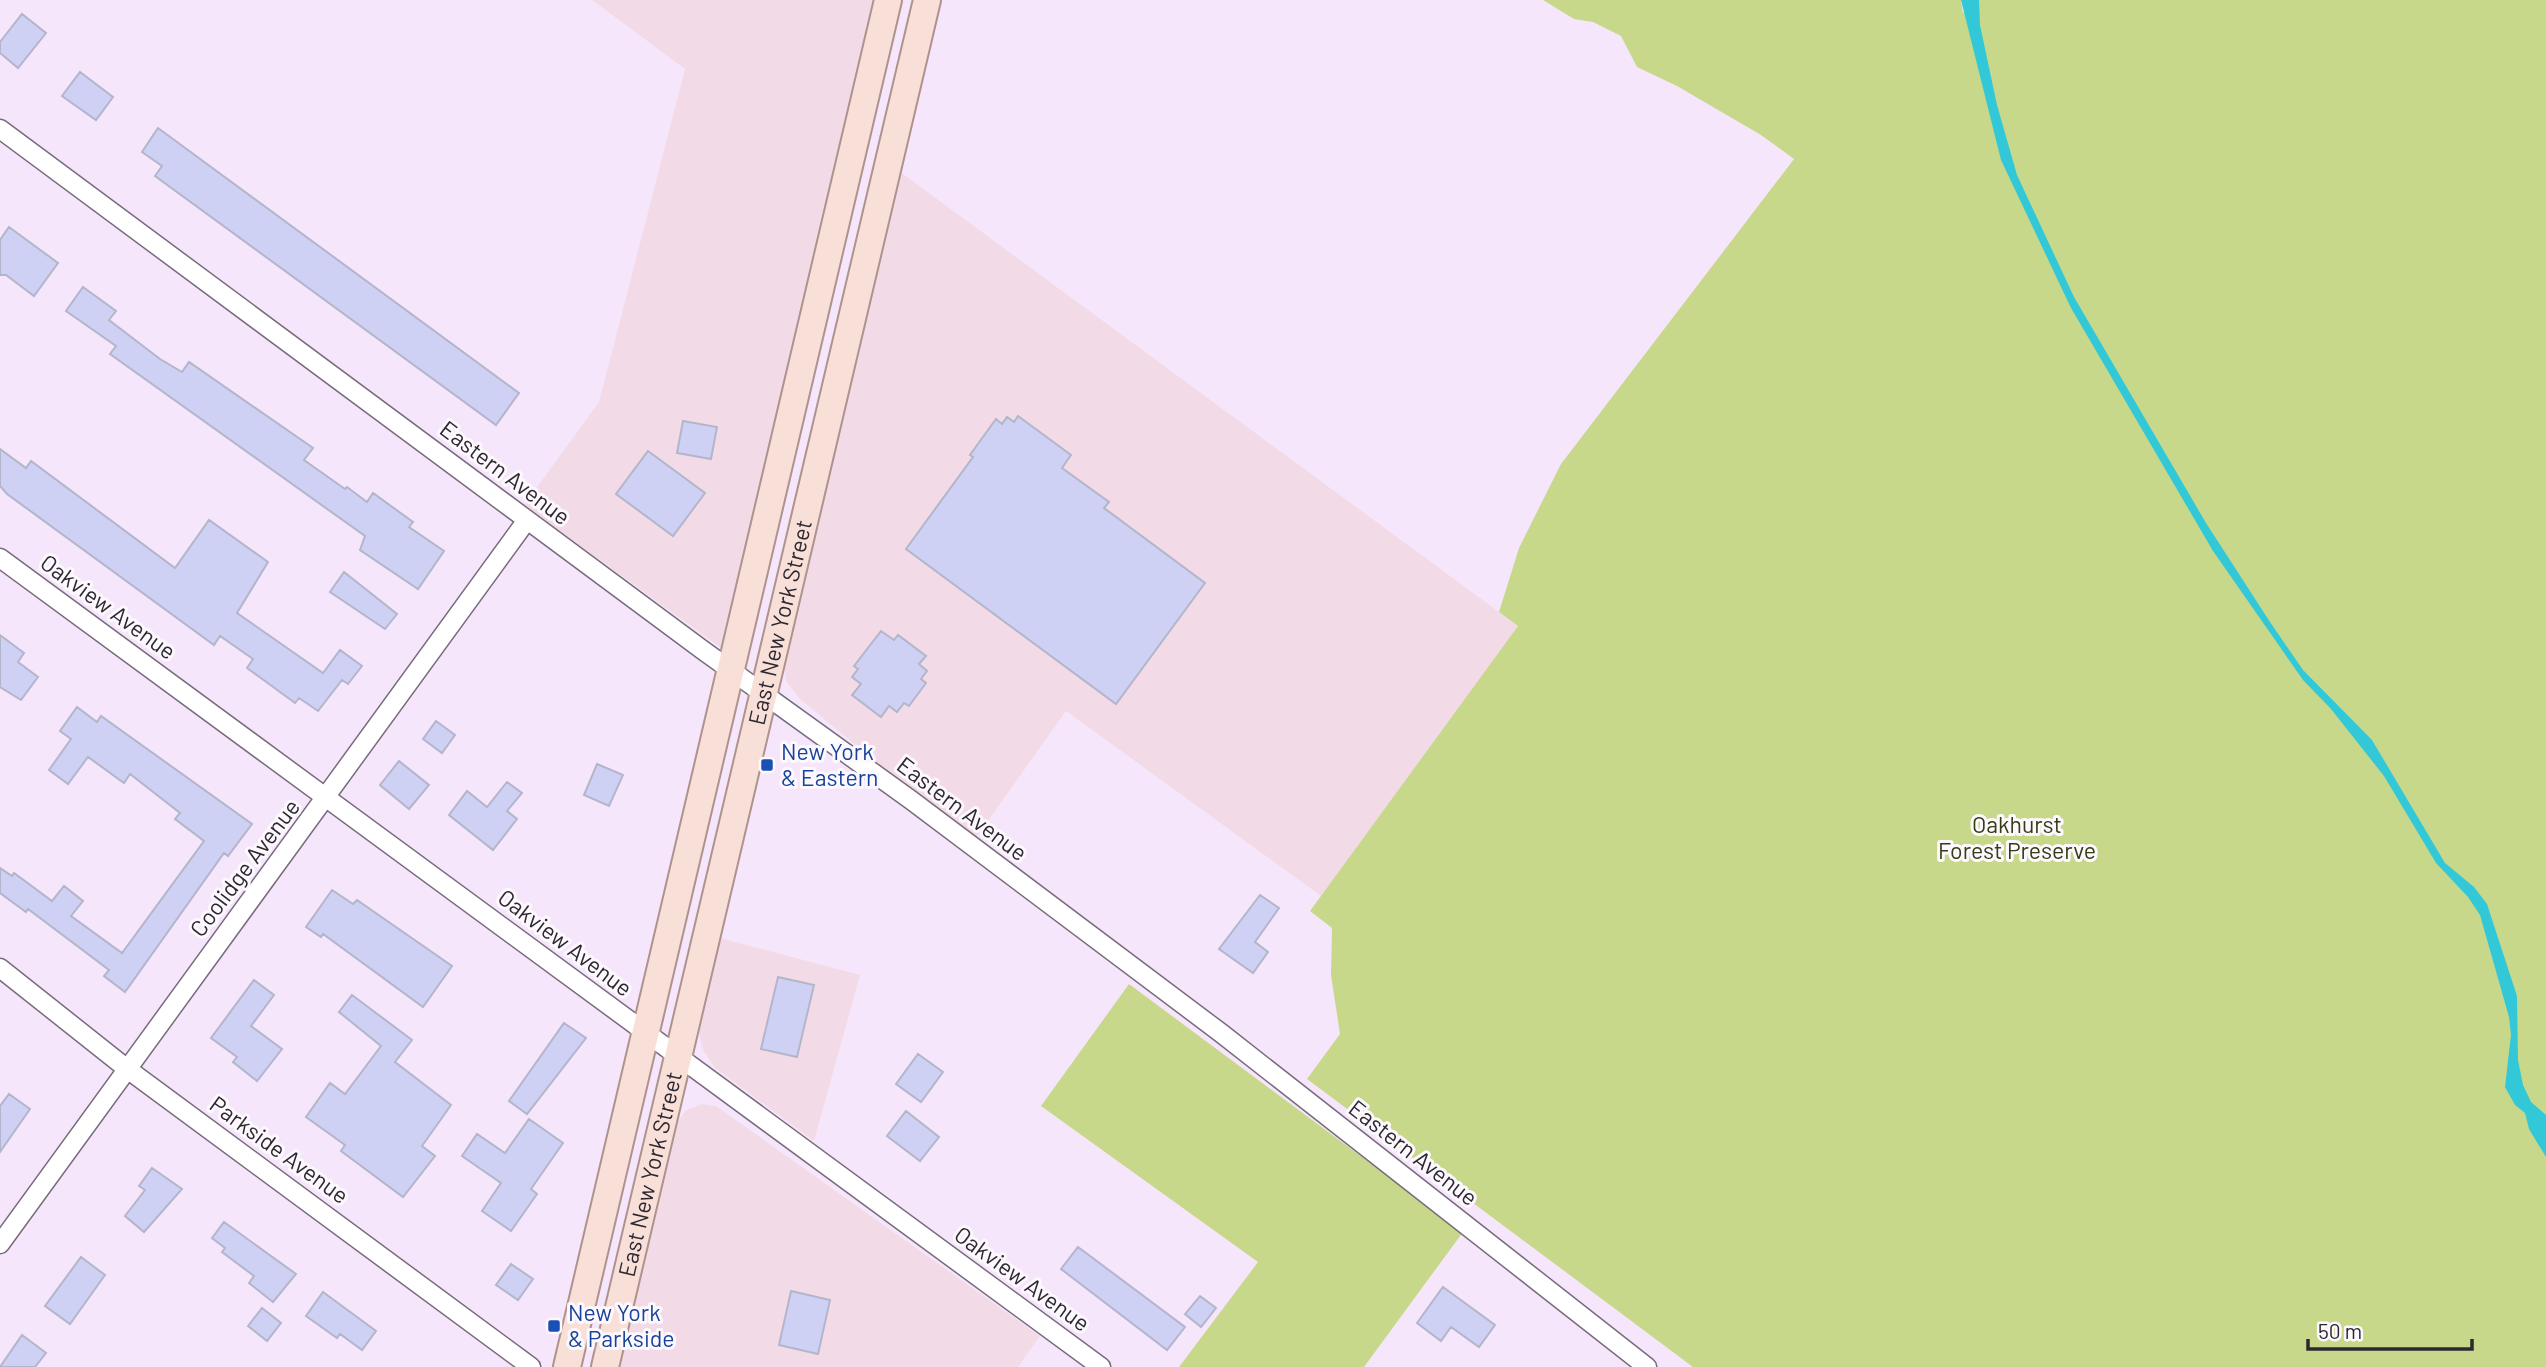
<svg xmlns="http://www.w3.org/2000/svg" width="2546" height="1367" viewBox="0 0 2546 1367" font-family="Barlow,sans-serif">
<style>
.commercial{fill:#f2dbe7}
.green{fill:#c7d88a}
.water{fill:#32c8d8}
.building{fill:#cfd1f4;stroke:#b3b5cb;stroke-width:2}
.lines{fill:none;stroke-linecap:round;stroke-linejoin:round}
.street-casing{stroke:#786b7d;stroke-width:21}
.primary-casing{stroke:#ae928e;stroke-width:30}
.street{stroke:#fff;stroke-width:18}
.primary{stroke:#f8e0d9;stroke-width:26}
.transit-dot{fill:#1a4fb4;stroke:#fcf8fd;stroke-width:2.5}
.labels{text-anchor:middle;stroke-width:6;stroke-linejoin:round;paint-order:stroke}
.street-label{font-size:23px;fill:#2d2830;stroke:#fcf8fd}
.transit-label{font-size:23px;fill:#164399;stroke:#fcf8fd;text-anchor:start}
.park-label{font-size:23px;fill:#343c14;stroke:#fcf8fd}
</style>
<rect width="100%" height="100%" fill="#f6e6fb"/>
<path class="commercial" d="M 592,0 L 875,0 L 724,650 L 524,505 L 599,402 L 685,69 Z
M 899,171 L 1518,626 L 1321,896 L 1066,711 L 973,842 L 800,699 L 786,681 L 784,663 Z
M 720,938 L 860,975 L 814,1141 L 715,1068 L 703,1050 L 699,1033 Z
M 702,1104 L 716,1106 L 1040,1336 L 1018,1367 L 618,1367 L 676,1125 L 686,1110 Z"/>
<path class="green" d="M 1543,0 L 1961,0 L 1963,13 L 1973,0 L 2546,0 L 2546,1367 L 1693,1367 L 1307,1079 L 1340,1034 L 1331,975 L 1332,928 L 1310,911 L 1518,626 L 1499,612 L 1519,548 L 1561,464 L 1794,159 L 1761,135 L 1677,86 L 1637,67 L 1621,36 L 1593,22 L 1574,19 Z
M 1129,984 L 1463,1232 L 1364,1367 L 1179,1367 L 1258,1262 L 1041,1106 Z"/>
<path class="water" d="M 1961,0 L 1979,0 L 1980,25 L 1997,105 L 2017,175 L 2074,297 L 2206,523 L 2270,622 L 2303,670 L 2372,740 L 2445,863 L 2474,887 L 2487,904 L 2517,996 L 2518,1060 L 2523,1085 L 2531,1102 L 2546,1115 L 2546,1157 L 2529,1129 L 2525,1113 L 2515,1105 L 2505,1087 L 2511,1035 L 2509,1017 L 2480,915 L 2468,897 L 2436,863 L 2384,776 L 2331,709 L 2303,680 L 2213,551 L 2071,308 L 2001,160 Z"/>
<path class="building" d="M 22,14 L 46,33 L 18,68 L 0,53 L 0,42 Z
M 80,72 L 113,97 L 96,120 L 62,96 Z
M 158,128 L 519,393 L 496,425 L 155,176 L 162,166 L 142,152 Z
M 9,227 L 58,263 L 34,296 L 6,275 L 0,275 L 0,240 Z
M 83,287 L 116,311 L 109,320 L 160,359 L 182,372 L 189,362 L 313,448 L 304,460 L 345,489 L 347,487 L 367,502 L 373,493 L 413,522 L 409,527 L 444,551 L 418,589 L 360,550 L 365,536 L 110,354 L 116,346 L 66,311 Z
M 1018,416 L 1071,455 L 1062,468 L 1109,502 L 1104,508 L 1205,583 L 1116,704 L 906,549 L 973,457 L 970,455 L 996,419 L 1002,424 L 1007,417 L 1014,422 Z
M 683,421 L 717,427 L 711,459 L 677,453 Z
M 0,449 L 26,468 L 31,461 L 175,568 L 209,520 L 268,562 L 237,613 L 323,673 L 340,650 L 362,666 L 348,684 L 342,680 L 318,711 L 299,698 L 295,703 L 247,668 L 253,659 L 220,636 L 214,645 L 7,494 L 0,486 Z
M 648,451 L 705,493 L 673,536 L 616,494 Z
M 344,572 L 397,614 L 385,629 L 330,592 Z
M 881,631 L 894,640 L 898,635 L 926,656 L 919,664 L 927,671 L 921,679 L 926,683 L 909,706 L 904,703 L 897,712 L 889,706 L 881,717 L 852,695 L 861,684 L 852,677 L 858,669 L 854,666 Z
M 0,635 L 24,653 L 18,662 L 38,677 L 21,700 L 0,687 Z
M 77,707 L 97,722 L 101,716 L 252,824 L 228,856 L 224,853 L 125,992 L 104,976 L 109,970 L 28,909 L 26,912 L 0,893 L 0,868 L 12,876 L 14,873 L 52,901 L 64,886 L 83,901 L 71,916 L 122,953 L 204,841 L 175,819 L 180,813 L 130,774 L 124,783 L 88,757 L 68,784 L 49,770 L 71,739 L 60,731 Z
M 436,721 L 455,735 L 442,753 L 423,739 Z
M 399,761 L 429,785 L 409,809 L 380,785 Z
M 597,764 L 623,775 L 609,806 L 584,795 Z
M 507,782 L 522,793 L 507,811 L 517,819 L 493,850 L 449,815 L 467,791 L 487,807 Z
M 332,890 L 353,904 L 357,900 L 452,966 L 423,1007 L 323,934 L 321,937 L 306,927 Z
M 1260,895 L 1279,908 L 1255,942 L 1268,952 L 1253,973 L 1219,949 Z
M 778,977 L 814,985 L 797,1057 L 761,1049 Z
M 254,980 L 274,995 L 251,1026 L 282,1049 L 257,1081 L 233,1062 L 237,1057 L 211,1038 Z
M 352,995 L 412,1040 L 395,1062 L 451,1105 L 422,1146 L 435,1156 L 403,1197 L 341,1151 L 345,1145 L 306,1117 L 330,1083 L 345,1094 L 381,1046 L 339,1012 Z
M 564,1023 L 586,1038 L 527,1114 L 509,1101 Z
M 918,1054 L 943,1072 L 921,1102 L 896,1084 Z
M 9,1094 L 30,1109 L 0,1152 L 0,1106 Z
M 906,1111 L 939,1137 L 920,1161 L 887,1136 Z
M 529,1119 L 563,1143 L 531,1189 L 537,1194 L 511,1231 L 482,1211 L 501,1183 L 462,1156 L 477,1134 L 505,1153 Z
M 152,1168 L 182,1189 L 144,1232 L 125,1216 L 145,1190 L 139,1186 Z
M 224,1222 L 296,1274 L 273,1302 L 249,1283 L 254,1276 L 222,1252 L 225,1248 L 212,1238 Z
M 1078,1247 L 1185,1327 L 1167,1350 L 1061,1269 Z
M 81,1257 L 105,1275 L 70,1324 L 45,1306 Z
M 511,1264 L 533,1279 L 518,1300 L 496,1285 Z
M 1443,1287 L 1495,1325 L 1479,1347 L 1451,1327 L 1441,1341 L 1417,1323 Z
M 791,1291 L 830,1300 L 818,1354 L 779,1345 Z
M 323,1292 L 376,1331 L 362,1350 L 340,1334 L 337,1338 L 306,1316 Z
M 1200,1296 L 1216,1308 L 1201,1327 L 1185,1314 Z
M 262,1308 L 281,1323 L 267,1341 L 248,1326 Z
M 22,1335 L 46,1353 L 35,1367 L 0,1367 Z"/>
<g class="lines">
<g class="street-casing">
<path id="street" d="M 0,129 L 704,651 L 911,800 L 1221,1033 L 1647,1367
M 0,558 L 1101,1367
M 0,968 L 126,1068 L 531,1367
M 0,1244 L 527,520"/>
</g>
<g class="primary-casing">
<g id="primary">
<path d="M 567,1367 L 888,0"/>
<path id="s1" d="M 605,1367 L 927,0"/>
</g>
</g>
<use href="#street" class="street"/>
<use href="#primary" class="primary"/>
</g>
<g class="transit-dot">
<rect x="760" y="758" width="14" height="14" rx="3.5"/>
<rect x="547" y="1319" width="14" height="14" rx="3.5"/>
</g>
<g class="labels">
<g class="street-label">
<text transform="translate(505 473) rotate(37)" y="8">Eastern Avenue</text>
<text transform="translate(108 607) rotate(36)" y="8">Oakview Avenue</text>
<text dy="8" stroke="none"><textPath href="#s1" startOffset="765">East New York Street</textPath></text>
<text transform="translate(962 809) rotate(37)" y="8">Eastern Avenue</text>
<text transform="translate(245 868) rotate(-53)" y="8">Coolidge Avenue</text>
<text transform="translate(565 943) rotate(37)" y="8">Oakview Avenue</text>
<text transform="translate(279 1150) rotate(36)" y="8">Parkside Avenue</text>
<text transform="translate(1413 1153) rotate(38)" y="8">Eastern Avenue</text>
<text dy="8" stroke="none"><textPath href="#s1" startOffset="198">East New York Street</textPath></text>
<text transform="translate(1022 1279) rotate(36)" y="8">Oakview Avenue</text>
</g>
<g class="transit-label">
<text x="781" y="760">New York<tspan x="781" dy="26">&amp; Eastern</tspan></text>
<text x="568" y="1321">New York<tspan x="568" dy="26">&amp; Parkside</tspan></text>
</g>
<g class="park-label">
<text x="2017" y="833">Oakhurst<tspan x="2017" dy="26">Forest Preserve</tspan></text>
</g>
</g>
<path d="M2308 1339v10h164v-10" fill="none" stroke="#2d2830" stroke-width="3.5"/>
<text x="2318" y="1339" font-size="21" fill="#2d2830" stroke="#fcf8fd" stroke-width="5" paint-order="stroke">50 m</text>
</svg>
